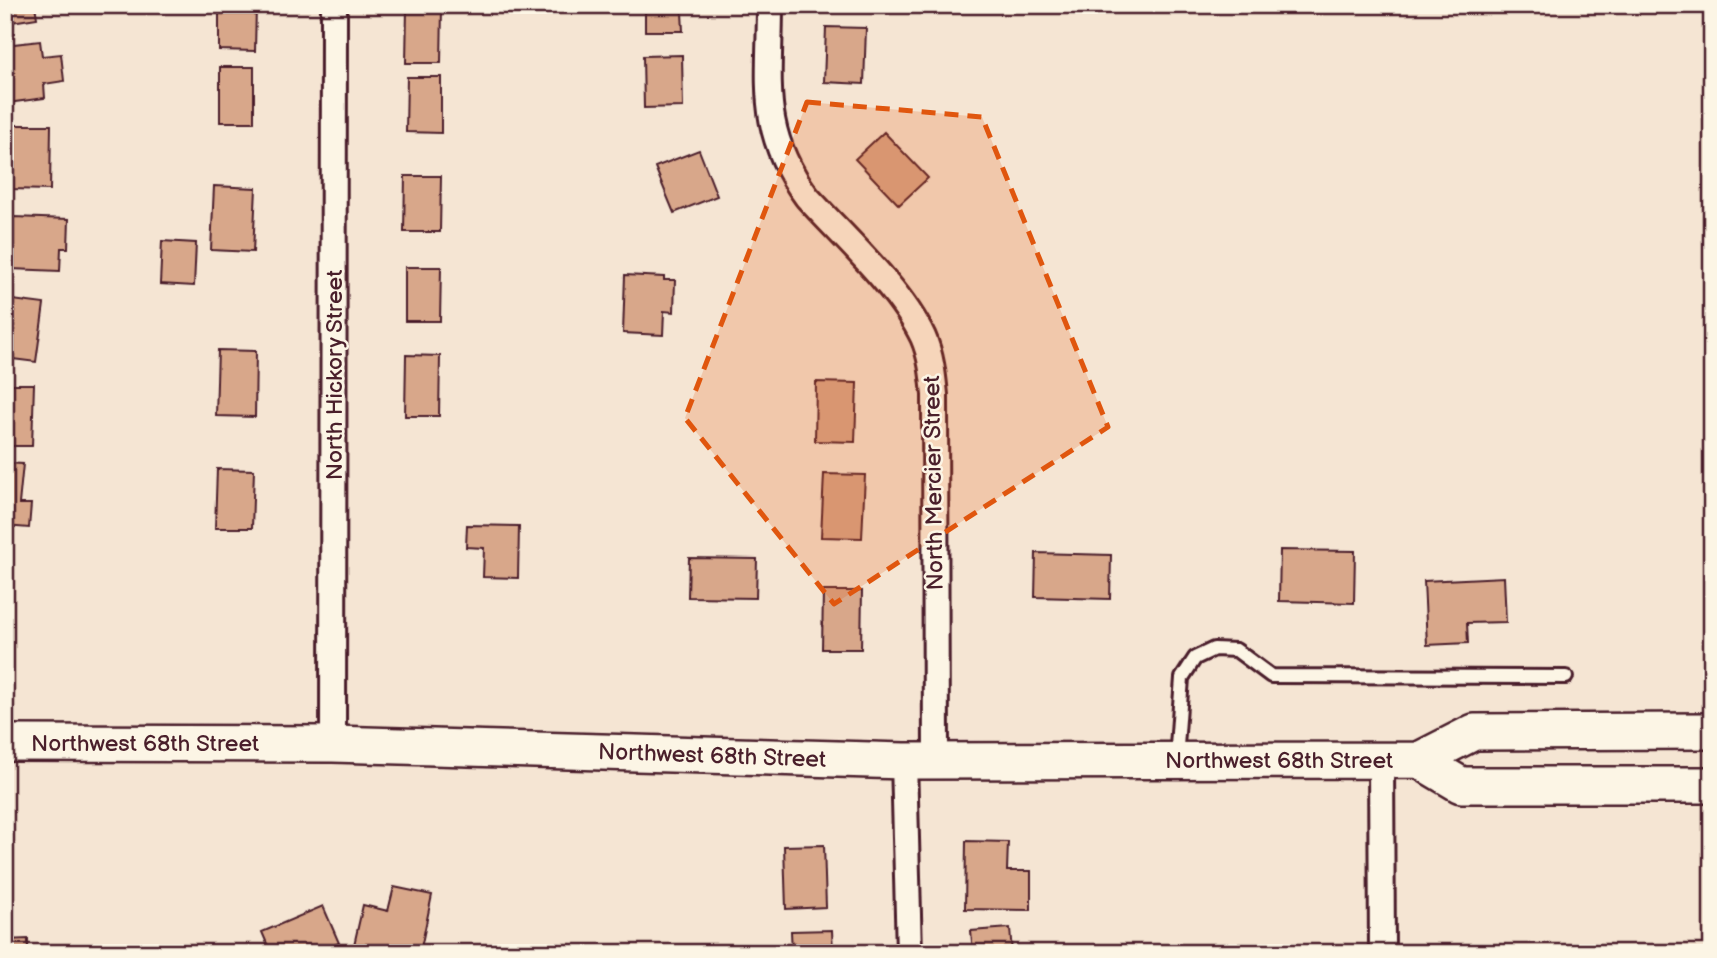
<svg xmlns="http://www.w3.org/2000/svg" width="1717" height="958" viewBox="0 0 1717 958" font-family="'Balsamiq Sans',sans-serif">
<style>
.building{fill:#d8a78a;stroke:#4a1f2b;stroke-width:2}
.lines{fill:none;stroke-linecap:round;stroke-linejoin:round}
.lane-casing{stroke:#4a1f2b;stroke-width:18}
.street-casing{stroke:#4a1f2b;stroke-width:30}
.secondary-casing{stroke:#4a1f2b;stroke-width:40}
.lane{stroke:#fcf5e5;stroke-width:12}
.street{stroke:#fcf5e5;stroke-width:24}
.secondary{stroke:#fcf5e5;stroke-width:35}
.marked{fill:#e0560e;fill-opacity:0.2;stroke:#e0560e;stroke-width:5;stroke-dasharray:14 9;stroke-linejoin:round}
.labels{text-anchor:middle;stroke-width:5;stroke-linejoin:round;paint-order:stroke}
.street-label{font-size:23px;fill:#4a1f2b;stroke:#fcf5e5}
</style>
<rect width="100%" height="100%" fill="#f5e5d3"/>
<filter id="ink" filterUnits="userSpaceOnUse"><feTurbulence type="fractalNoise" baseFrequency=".0143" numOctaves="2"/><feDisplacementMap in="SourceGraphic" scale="14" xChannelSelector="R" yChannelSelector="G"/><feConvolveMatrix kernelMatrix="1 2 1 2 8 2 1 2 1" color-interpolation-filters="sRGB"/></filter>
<g filter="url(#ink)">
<path class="building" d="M 5,5 L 35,5 L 37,18 L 5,23 Z
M 219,5 L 256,5 L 255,51 L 219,50 Z
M 645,5 L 685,5 L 685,11 L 682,12 L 683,31 L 645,31 Z
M 407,8 L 442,8 L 441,63 L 406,63 Z
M 826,27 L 866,28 L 864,84 L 824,82 Z
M 40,41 L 42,56 L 61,54 L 64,81 L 44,84 L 45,98 L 7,103 L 5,45 Z
M 682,55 L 683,107 L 644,108 L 643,56 Z
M 220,67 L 254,67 L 254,122 L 220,122 Z
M 407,77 L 441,77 L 441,133 L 406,132 Z
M 11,125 L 51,125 L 50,190 L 11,189 Z
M 884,132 L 928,178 L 899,205 L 855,159 Z
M 699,150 L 717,196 L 674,213 L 655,167 Z
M 405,176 L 441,176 L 440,232 L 404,232 Z
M 214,186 L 256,188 L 253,252 L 211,250 Z
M 13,217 L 69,219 L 68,248 L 61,248 L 60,271 L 11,269 Z
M 162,241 L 196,243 L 194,286 L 160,284 Z
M 405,267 L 441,267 L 440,321 L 405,321 Z
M 625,275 L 664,277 L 664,280 L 675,280 L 674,312 L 664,311 L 663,335 L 623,333 Z
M 5,299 L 44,304 L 36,362 L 5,358 Z
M 218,350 L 256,351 L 255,417 L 216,416 Z
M 406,355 L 440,356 L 439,416 L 405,416 Z
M 816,382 L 857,383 L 855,442 L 815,441 Z
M 5,384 L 34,384 L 32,446 L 5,446 Z
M 5,463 L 23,464 L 19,504 L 31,504 L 29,528 L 5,526 Z
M 217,469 L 254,470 L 252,528 L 215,528 Z
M 824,474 L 865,475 L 862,538 L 821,537 Z
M 467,525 L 519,526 L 518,578 L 483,577 L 484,548 L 466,547 Z
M 1280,550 L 1355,551 L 1354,603 L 1279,601 Z
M 1036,553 L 1111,555 L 1110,599 L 1035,597 Z
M 689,558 L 757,559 L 756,598 L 688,597 Z
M 1504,577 L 1506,622 L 1467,623 L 1468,643 L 1427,645 L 1424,581 Z
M 823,591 L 862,591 L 861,649 L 822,649 Z
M 966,841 L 1008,842 L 1007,871 L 1031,871 L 1031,910 L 965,909 Z
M 824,845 L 826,907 L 786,909 L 784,846 Z
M 394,887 L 432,895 L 420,953 L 389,953 L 354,945 L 363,905 L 388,911 Z
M 323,906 L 339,943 L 317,953 L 271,953 L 262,932 Z
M 1010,928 L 1012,953 L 973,953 L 971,931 Z
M 832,930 L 833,953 L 792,953 L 791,931 Z
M 28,939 L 28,953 L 5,953 L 5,940 Z"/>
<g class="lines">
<g class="lane-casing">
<path id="lane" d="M 1176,760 L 1182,678 L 1195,658 L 1214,649 L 1236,650 L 1271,676 L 1566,677"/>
</g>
<g class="street-casing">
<path id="street" d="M 770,5 C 770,83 758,130 807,197 C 844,238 900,288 923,337 C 931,355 933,375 935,395 L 936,761
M 333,744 L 334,5
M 1381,760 L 1382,953
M 904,761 L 909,953"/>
</g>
<g class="secondary-casing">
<path id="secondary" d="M 5,743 L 333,744 L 904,761 L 1419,760 L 1474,732 L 1712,731
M 1419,760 L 1461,785 L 1712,785"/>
</g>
<use href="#lane" class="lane"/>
<use href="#street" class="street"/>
<use href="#secondary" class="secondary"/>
</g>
</g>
<path class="marked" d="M 807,102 L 982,117 L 1108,427 L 834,604 L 685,418 Z"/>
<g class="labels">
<g class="street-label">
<text transform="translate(334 375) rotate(-90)" y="8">North Hickory Street</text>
<text transform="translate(933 483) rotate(-91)" y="8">North Mercier Street</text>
<text x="145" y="751">Northwest 68th Street</text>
<text transform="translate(712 755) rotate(2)" y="8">Northwest 68th Street</text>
<text x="1279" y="768">Northwest 68th Street</text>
</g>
</g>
<rect width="1717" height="958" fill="none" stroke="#fcf5e5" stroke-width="28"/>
<rect x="14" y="14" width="1689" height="930" fill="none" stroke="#4a1f2b" stroke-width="2.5" filter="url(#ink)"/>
</svg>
